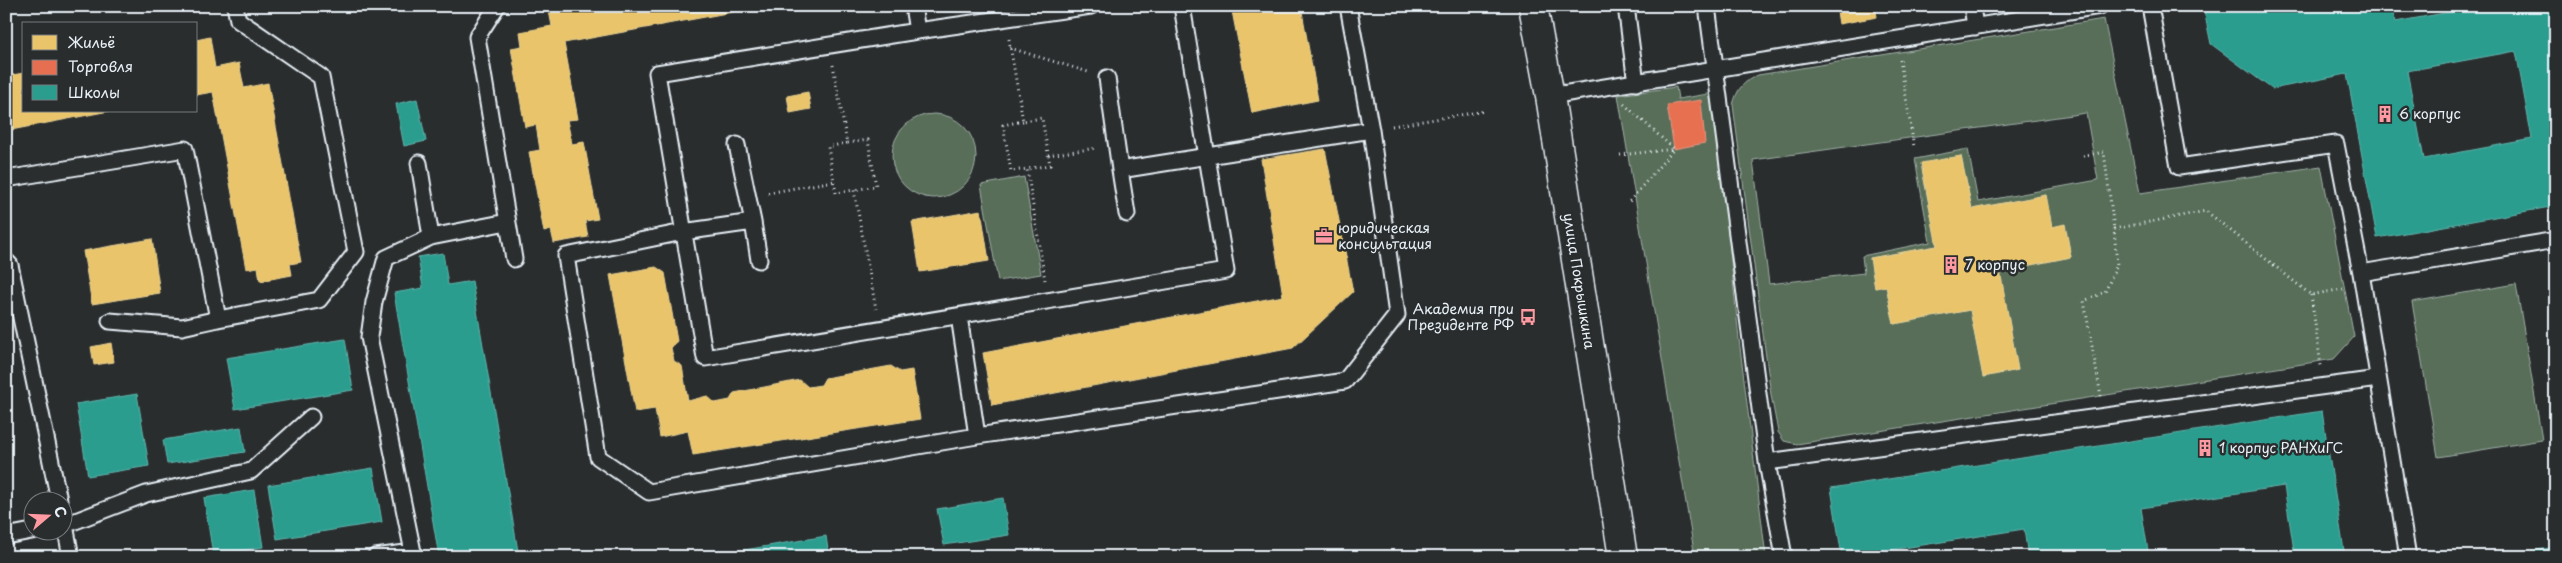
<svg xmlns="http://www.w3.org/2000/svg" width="2562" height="563" viewBox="0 0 2562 563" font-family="'Playpen Sans',sans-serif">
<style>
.green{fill:#596e59;stroke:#a0b0a8;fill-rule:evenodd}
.homes{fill:#e9c46a;stroke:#e9d295}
.shops{fill:#e76f51;stroke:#e79683}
.schools{fill:#2a9d8f;stroke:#63b6ae;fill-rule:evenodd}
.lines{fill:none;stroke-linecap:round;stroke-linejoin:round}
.lane-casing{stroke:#e8f1f8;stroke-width:19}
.secondary-casing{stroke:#e8f1f8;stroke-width:31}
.path{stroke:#e8f1f8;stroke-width:3;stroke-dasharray:1 4;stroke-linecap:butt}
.lane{stroke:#2a2d2e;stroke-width:15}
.secondary{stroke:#2a2d2e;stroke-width:28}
.labels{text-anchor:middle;stroke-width:5;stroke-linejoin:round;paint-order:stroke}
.poi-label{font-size:14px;fill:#e8f1f8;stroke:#2a2d2e;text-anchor:start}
.street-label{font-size:14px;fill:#e8f1f8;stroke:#2a2d2e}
</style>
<rect width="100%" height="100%" fill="#2a2d2e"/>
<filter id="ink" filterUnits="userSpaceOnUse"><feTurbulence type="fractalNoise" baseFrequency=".02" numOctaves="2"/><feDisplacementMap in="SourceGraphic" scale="10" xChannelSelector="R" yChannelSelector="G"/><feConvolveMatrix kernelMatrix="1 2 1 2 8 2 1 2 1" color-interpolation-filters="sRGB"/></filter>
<g filter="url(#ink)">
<path class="green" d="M 2104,19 L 2140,193 L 2321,166 L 2354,337 L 2334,359 L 1797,444 L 1784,441 L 1778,432 L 1771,395 L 1733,105 C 1737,89 1743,82 1758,75 ZM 2086,113 L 2098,180 L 1978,202 L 1968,149 L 1915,159 L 1930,242 L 1862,256 L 1864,273 L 1769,284 L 1753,160 ZM 1961,156 L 1972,209 L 2046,195 L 2052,227 L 2065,225 L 2071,257 L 2000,271 L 2018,370 L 1983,377 L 1970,310 L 1894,324 L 1886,286 L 1875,288 L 1870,258 L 1937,246 L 1921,164 Z
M 1676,87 L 1678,99 L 1714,93 L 1739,339 L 1766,557 L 1695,557 L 1618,95 Z
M892 156a42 42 0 1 1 84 0a42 42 0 1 1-84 0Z
M 1024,177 L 1041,274 L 998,281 L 981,185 Z
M 2516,284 L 2542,440 L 2438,457 L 2412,302 Z"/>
<path class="homes" d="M 548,6 L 765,6 L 564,43 L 578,119 L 567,120 L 572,144 L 584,142 L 598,219 L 585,221 L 588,237 L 554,243 L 551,230 L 544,232 L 529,152 L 540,150 L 536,125 L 525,127 L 511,48 L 522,46 L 520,32 L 552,26 Z
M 1231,6 L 1301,6 L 1318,100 L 1252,113 Z
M 1836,6 L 1875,6 L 1877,17 L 1839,24 Z
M 210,37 L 215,68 L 239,63 L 244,88 L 268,83 L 301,262 L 290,264 L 292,275 L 260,281 L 258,267 L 246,269 L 213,92 L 196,95 L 196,40 Z
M 24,73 L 24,111 L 109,111 L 6,131 L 6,76 Z
M 808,92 L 811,109 L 790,113 L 787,96 Z
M 1325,149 L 1353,292 L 1293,348 L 992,405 L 983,353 L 1283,296 L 1261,159 Z
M 1961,156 L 1972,209 L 2046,195 L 2052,227 L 2065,224 L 2071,257 L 2000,271 L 2018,370 L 1983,377 L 1970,310 L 1894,324 L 1886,286 L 1875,288 L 1870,258 L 1937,246 L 1921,163 Z
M 981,210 L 989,261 L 920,272 L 912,222 Z
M 152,239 L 160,293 L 92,304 L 83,251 Z
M 656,267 L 665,273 L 677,341 L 671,348 L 674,361 L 682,366 L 688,401 L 707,396 L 715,403 L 730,400 L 734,393 L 800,380 L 808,387 L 821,385 L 825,378 L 891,366 L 900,372 L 912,370 L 920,419 L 693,455 L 688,431 L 660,437 L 655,409 L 635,412 L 610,275 Z
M 111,343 L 114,362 L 94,365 L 91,347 Z"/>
<path class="shops" d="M 1701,100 L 1705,143 L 1674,149 L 1667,105 Z"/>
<path class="schools" d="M 2203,6 L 2392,6 L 2395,22 L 2483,6 L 2556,6 L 2556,206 L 2377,238 L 2347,74 L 2272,89 L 2211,44 ZM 2516,51 L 2532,139 L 2424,159 L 2407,71 Z
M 417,99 L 426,141 L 404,146 L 396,104 Z
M 443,253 L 448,285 L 472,281 L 519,557 L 439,557 L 394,293 L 423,288 L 418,257 Z
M 345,339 L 353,390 L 235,409 L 226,358 Z
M 137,394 L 149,466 L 88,476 L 76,404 Z
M 2322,411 L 2345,557 L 2295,557 L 2284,486 L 2141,508 L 2149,557 L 2028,557 L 2024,529 L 1891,550 L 1892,557 L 1842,557 L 1831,488 Z
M 241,427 L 245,452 L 167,464 L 163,440 Z
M 373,468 L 382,522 L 277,539 L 268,485 Z
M 254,490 L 263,547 L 213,555 L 204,498 Z
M 1003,498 L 1009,535 L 944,545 L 937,509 Z
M 826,536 L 829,557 L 704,557 Z
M 2556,547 L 2556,557 L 2496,557 Z
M 1420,552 L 1421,557 L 1399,557 Z"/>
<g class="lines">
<g class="lane-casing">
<path id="lane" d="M 497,6 L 477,37 L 514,259
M 913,6 L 917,31
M 1091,6 L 917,31 L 657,73 L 705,358 L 1226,271 L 1182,6
M 1626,6 L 1636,83
M 1707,6 L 1767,462 L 2378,379
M 1972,6 L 1975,27
M 2150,6 L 2179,167 L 2336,144 L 2361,273 L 2556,240
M 1107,78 L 1120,170 L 1371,130
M 1550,96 L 2100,6
M 737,145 L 753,222 L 683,232 L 566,256 L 598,457 L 649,492 L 977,436 L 1345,381 L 1397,315 L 1371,130 L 1348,6
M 419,163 L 431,237
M 1120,170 L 1127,214
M 6,179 L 185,149 L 218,319 L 319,300 L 356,252 L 321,77 L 238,20 L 235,6
M 753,222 L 759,260
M 6,261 L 10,265 L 59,500
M 2361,273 L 2408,557
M 959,316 L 977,436
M 110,321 L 182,327 L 218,319
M 1767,462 L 1784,557
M 62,515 L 65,525 L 146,494 L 251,471 L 311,417
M 62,526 L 65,525 L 71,557
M 6,536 L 37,530
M 375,557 L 413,552 L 369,337 L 374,302 L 386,258 L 431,237 L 507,222"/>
</g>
<g class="secondary-casing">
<path id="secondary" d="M 1533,6 L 1550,96 L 1623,557"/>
</g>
<path class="path" d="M 1009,39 L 1023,121 L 1042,118 L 1050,165 L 1027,169 L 1045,280
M 1010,48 L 1088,72
M 1900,60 L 1914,147
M 833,65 L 847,143 L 868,140 L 876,186 L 854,190 L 876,309
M 1624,104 L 1674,149 L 1628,203
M 1023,121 L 1003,125 L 1011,171 L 1027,169
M 1392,126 L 1485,111
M 847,143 L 828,147 L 836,193 L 854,190
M 1048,155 L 1097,148
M 1620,155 L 1674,149
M 2083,156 L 2104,152 L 2114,229
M 768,193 L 834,181
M 2311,295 L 2321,366
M 2101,396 L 2084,301 L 2105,292 L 2117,265 L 2114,229 L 2206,211 L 2311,295 L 2343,289"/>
<use href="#lane" class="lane"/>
<use href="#secondary" class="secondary"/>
</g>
</g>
<defs>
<g id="building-bare" transform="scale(1.35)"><path d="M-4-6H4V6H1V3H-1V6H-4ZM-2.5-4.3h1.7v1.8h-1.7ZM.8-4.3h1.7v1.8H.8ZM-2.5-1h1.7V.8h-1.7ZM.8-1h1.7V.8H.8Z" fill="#ff9aa2" stroke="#2a2d2e" stroke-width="2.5" paint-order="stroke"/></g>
<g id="office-bare" transform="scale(1.35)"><path d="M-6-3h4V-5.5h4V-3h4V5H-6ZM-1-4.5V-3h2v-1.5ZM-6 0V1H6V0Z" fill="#ff9aa2" stroke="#2a2d2e" stroke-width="2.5" paint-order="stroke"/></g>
<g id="bus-bare" transform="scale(1.35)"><path d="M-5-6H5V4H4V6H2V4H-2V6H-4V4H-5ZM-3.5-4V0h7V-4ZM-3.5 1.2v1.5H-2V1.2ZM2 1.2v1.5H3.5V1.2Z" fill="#ff9aa2" stroke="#2a2d2e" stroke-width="2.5" paint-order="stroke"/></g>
</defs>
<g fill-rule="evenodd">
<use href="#building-bare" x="2385" y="114"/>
<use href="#office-bare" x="1324" y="236"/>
<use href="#building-bare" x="1951" y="265"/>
<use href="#bus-bare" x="1528" y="317"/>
<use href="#building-bare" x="2205" y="448"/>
</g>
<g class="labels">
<g class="poi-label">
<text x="2399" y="119">6 корпус</text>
<text x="1338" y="233">юридическая<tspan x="1338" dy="16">консультация</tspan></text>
<text x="1965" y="270">7 корпус</text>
<text x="1514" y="314" text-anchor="end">Академия при<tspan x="1514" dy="16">Президенте РФ</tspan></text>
<text x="2219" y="453">1 корпус РАНХиГС</text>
</g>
<g class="street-label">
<text transform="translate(1579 281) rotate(81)" y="5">улица Покрышкина</text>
</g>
</g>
<rect width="2562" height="563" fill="none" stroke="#2a2d2e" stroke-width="25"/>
<rect x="12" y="12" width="2537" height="538" fill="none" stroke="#e8f1f8" stroke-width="2" filter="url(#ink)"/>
<rect x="22" y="22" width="175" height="90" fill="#2a2d2e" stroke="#767b7f"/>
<rect x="32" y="35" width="25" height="15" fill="#e9c46a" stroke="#767b7f"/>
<text x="68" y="48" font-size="15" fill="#e8f1f8">Жильё</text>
<rect x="32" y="60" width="25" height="15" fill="#e76f51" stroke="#767b7f"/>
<text x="68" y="72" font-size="15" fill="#e8f1f8">Торговля</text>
<rect x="32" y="85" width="25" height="15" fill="#2a9d8f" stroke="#767b7f"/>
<text x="68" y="98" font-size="15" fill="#e8f1f8">Школы</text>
<g transform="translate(48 516) rotate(71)"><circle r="24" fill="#2a2d2e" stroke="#767b7f"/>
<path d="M0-4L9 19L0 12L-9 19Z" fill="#ff9aa2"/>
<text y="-8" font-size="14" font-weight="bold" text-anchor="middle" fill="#e8f1f8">С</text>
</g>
</svg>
